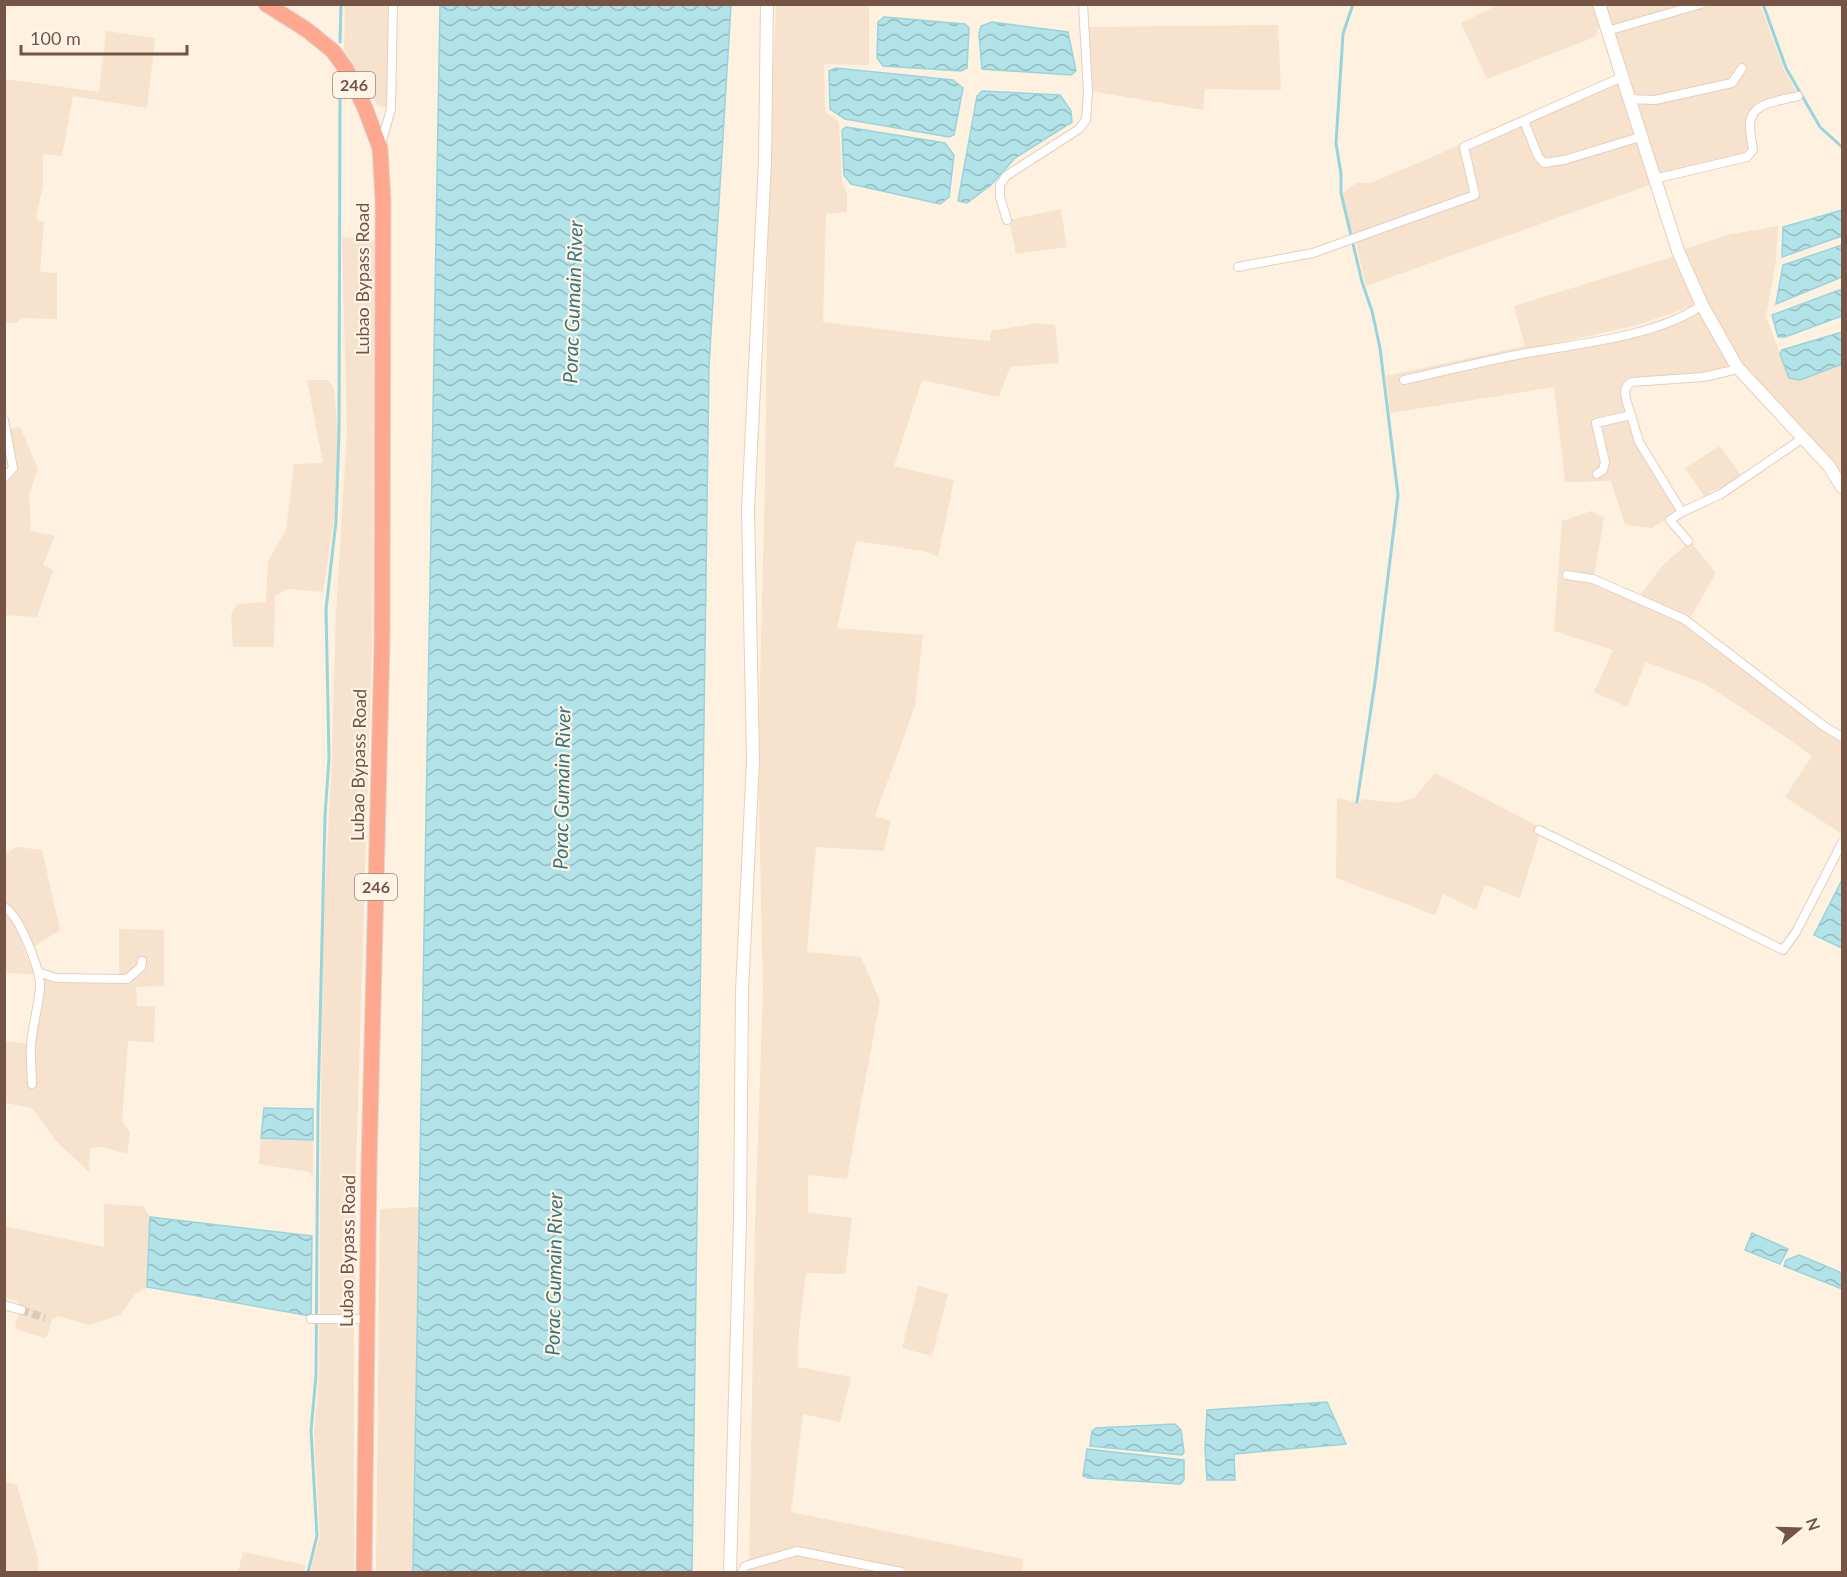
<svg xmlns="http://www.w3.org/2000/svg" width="1847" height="1577" viewBox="0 0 1847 1577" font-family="Lato,sans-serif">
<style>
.residential{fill:#f6e2cd}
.water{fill:url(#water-waves);stroke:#98d4db;stroke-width:1.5}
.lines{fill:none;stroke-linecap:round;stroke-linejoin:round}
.stream{stroke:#98d4db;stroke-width:3}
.street-tunnel{stroke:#dccab8;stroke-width:8;stroke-dasharray:8 4;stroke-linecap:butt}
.street-casing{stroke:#e5cebd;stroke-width:10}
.secondary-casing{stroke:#eaceba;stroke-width:14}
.highway-casing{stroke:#ded6d2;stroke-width:17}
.street{stroke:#fff;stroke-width:8}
.secondary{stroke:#fff;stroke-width:12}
.highway{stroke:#fea890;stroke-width:15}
.labels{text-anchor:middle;stroke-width:4.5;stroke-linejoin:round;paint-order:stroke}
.shield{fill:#fff5e7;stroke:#9f8476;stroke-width:1.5}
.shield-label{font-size:16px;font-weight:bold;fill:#765445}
.street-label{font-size:18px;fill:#765445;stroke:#fff5e7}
.water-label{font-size:20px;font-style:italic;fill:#38757d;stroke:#fff5e7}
</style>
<defs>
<pattern id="water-waves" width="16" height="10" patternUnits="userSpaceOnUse" patternTransform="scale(1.5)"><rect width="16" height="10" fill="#b2e3e9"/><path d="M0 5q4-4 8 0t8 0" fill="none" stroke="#95bbbf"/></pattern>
</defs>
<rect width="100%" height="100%" fill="#fef1df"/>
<path class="residential" d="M 1500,4 L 1595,5 L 1600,22 L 1595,37 L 1487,79 L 1461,23 Z
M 1603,4 L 1696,5 L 1610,29 Z
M 345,5 L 393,5 L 386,107 L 381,107 L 377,104 L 344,50 Z
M 776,5 L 869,5 L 869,65 L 824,64 L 825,112 L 839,122 L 842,181 L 847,194 L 847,212 L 826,214 L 823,322 L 921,334 L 990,341 L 991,331 L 1038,323 L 1055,325 L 1059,363 L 1010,367 L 999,397 L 922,380 L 894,466 L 954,480 L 938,557 L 924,551 L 856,541 L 837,628 L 923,635 L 915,706 L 875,816 L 891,821 L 884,851 L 816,847 L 807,952 L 861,957 L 880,1001 L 847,1179 L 808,1175 L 808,1212 L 852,1218 L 845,1274 L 806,1273 L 799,1330 L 798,1367 L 851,1377 L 840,1422 L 803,1414 L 791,1512 L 1023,1559 L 1022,1572 L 749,1572 L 755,1224 L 763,991 L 758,760 L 765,485 L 769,161 Z
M 1706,5 L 1760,5 L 1784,70 L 1798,94 L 1757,105 L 1750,111 L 1748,124 L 1751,148 L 1747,153 L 1658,174 L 1634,100 L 1655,101 L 1734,83 L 1745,67 L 1742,66 L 1731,81 L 1655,98 L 1632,97 L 1610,31 Z
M 1278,25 L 1281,90 L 1205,89 L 1203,110 L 1091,91 L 1087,27 Z
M 106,31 L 155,38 L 147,108 L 73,96 L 62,156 L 43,154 L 43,184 L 36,220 L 44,222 L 40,272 L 57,273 L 57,319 L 22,318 L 16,323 L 5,322 L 5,79 L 99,92 Z
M 1618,83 L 1620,85 L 1636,137 L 1550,161 L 1542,159 L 1528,125 L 1524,127 L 1539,161 L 1550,165 L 1637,140 L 1652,184 L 1366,286 L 1355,239 L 1479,197 L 1467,149 Z
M 1460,145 L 1472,192 L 1354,234 L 1352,233 L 1342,194 L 1356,183 L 1371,183 Z
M 1061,209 L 1067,247 L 1016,254 L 1009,220 Z
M 1778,226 L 1776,260 L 1766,317 L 1789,378 L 1800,380 L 1842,364 L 1842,372 L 1840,373 L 1842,380 L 1842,487 L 1741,366 L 1702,302 L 1682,250 L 1727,235 Z
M 342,237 L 376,240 L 372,644 L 356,1167 L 355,1314 L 340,1318 L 320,1315 L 320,1206 L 323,930 L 332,757 L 336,614 L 347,432 Z
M 1675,256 L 1696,305 L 1634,326 L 1566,341 L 1567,344 L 1635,329 L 1696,307 L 1732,367 L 1701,374 L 1625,381 L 1622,387 L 1628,413 L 1594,421 L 1602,468 L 1593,472 L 1594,475 L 1604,472 L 1598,425 L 1630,417 L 1679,512 L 1652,528 L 1625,525 L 1611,481 L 1565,482 L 1554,387 L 1390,413 L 1386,376 L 1525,346 L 1514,306 Z
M 307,380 L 328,380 L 334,388 L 338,436 L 335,511 L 323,592 L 288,589 L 275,596 L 274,647 L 233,647 L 231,615 L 237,604 L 266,602 L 268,561 L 286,530 L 294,464 L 323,463 Z
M 20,427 L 38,469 L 29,494 L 31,531 L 55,536 L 43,565 L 53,570 L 37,617 L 5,615 L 4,482 L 15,469 L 9,429 Z
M 1720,446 L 1743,478 L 1722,491 L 1719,488 L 1704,496 L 1685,468 Z
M 1591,511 L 1604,518 L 1594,577 L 1562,573 L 1561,577 L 1592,582 L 1682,620 L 1842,742 L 1842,834 L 1785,797 L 1812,756 L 1780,733 L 1705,684 L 1646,662 L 1627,707 L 1594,692 L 1613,650 L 1554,631 L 1562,521 Z
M 1690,541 L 1716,573 L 1689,620 L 1639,597 L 1661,567 Z
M 1435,773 L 1538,826 L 1540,833 L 1520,898 L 1485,885 L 1476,910 L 1443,894 L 1435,915 L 1336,878 L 1337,798 L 1360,803 L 1362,799 L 1395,803 L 1414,798 Z
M 17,847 L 42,850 L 60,930 L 32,948 L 15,913 L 10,906 L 5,904 L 5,854 Z
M 4,910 L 10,914 L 34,974 L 5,973 Z
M 119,929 L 164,930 L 164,986 L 136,987 L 137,1006 L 155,1007 L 154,1042 L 128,1041 L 122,1121 L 130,1132 L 127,1154 L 103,1147 L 90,1148 L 89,1172 L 56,1141 L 32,1108 L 5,1103 L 4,1041 L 27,1044 L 29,1047 L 33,1048 L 40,975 L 127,981 L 138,967 L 127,976 L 119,975 Z
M 261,1138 L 313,1140 L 313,1177 L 309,1172 L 259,1164 Z
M 104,1204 L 143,1206 L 150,1217 L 147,1287 L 134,1295 L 120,1315 L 89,1325 L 58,1316 L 52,1319 L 47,1336 L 44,1338 L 16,1329 L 15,1325 L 21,1308 L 17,1301 L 5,1298 L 4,1226 L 104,1247 Z
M 420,1207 L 413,1572 L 376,1572 L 380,1209 Z
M 918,1286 L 948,1294 L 932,1356 L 902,1348 Z
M 319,1320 L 354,1324 L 354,1572 L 310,1572 L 320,1536 L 314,1432 L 319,1377 Z
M 4,1481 L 17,1485 L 38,1558 L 39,1572 L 5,1572 Z
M 243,1552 L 306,1565 L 303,1572 L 238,1572 Z"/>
<path class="water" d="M 440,5 L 731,5 L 709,366 L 692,1572 L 413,1572 Z
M 884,17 L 965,24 L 969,28 L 967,68 L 961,71 L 883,66 L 877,58 L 878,22 Z
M 992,22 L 1068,32 L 1076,71 L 1071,75 L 982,69 L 979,34 L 981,26 Z
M 836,68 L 953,80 L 963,88 L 954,135 L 949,137 L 845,119 L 830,109 L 829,71 Z
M 982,91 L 1060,95 L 1071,111 L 1072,122 L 1015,158 L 991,185 L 967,203 L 958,201 L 977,96 Z
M 846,127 L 945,143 L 954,155 L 949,197 L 940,204 L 851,184 L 844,175 L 842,130 Z
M 1842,210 L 1842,236 L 1782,257 L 1783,227 Z
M 1842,245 L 1842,277 L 1776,304 L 1783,265 Z
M 1842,289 L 1842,316 L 1785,337 L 1778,337 L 1772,315 Z
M 1842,332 L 1842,364 L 1800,380 L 1789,378 L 1780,354 L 1782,350 Z
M 1842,880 L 1842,948 L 1814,935 Z
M 264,1108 L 313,1109 L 313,1140 L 261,1138 Z
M 150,1217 L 312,1236 L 311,1316 L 147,1287 Z
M 1752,1233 L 1788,1249 L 1780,1264 L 1745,1250 Z
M 1799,1255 L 1842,1273 L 1842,1289 L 1784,1266 L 1786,1260 Z
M 1327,1402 L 1346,1444 L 1234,1454 L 1235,1480 L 1207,1480 L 1205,1448 L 1207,1410 Z
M 1175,1424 L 1181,1430 L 1184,1452 L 1182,1455 L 1090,1446 L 1092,1431 L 1096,1428 Z
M 1087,1449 L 1184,1460 L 1184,1480 L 1180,1484 L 1088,1478 L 1083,1476 Z"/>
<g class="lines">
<path class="stream" d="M 1353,4 L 1343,34 L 1336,143 L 1341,174 L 1341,193 L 1362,282 L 1372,311 L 1380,348 L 1398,495 L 1375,682 L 1357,802
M 1763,4 L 1786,68 L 1820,127 L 1842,147
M 340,42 L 341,4
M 308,1572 L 317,1536 L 311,1430 L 316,1376 L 318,1108 L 325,816 L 329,758 L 326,609 L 336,521 L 339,432 L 340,90"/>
<path class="street-tunnel" d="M 21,1310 L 45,1318"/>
<g class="street-casing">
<path id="street" d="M 1607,31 L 1701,4
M 1628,99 L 1655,100 L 1732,83 L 1742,68
M 1524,121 L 1538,156 L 1544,163 L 1564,160 L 1640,137
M 380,147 L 391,109 L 393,4
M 1654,179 L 1747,157 L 1753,150 C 1752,142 1750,134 1750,126 C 1749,102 1780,101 1798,96
M 1007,220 L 1000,197 L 1000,185 L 1006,176 L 1079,129 L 1086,120 L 1088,91 L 1083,4
M 1238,267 L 1313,253 L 1475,195 L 1464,147 L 1622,77
M 1404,380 C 1443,371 1482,362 1521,354 C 1576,344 1657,337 1702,305
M 1631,415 L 1639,442 L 1682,512 L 1721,494 L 1803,438
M 4,420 L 13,468 L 4,478
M 1597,474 L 1603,470 L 1605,462 L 1596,423 L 1631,415 C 1628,404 1619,388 1632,382 L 1703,377 L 1734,370 L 1737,367
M 1682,512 L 1670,520 L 1688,541
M 1567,575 L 1593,579 L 1684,619 L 1825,727 L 1842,737
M 1539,830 L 1783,950 L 1796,932 L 1842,843
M 4,907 C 19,914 40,969 40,986 C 39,1006 32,1026 31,1046 C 30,1059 32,1072 32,1084
M 38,972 L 56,978 L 127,979 L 141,967 L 142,961
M 4,1305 L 21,1310
M 311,1319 L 366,1319
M 742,1572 L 745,1566 L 797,1551 L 901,1572"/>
</g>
<g class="secondary-casing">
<path id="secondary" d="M 1599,4 L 1678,251 L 1702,305 L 1737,367 L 1829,466 L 1842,487
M 730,1572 L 740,1221 L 742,991 L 753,760 L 748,510 L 765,161 L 767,4"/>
</g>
<g class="highway-casing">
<path id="highway" d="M 266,4 L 307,30 L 333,51 L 346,69 L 365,108 L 380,148 L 383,201 L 382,643 L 369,1165 L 364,1572"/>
</g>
<use href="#street" class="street"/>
<use href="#secondary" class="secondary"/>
<use href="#highway" class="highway"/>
</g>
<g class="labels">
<g class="shield">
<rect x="333" y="72" width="42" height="26" rx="4.5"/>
<rect x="355" y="874" width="42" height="26" rx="4.5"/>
</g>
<g class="shield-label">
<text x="354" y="91">246</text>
<text x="376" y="893">246</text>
</g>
<g class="street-label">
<text transform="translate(363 279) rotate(-90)" y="6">Lubao Bypass Road</text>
<text transform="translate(359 765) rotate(-89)" y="6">Lubao Bypass Road</text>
<text transform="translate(348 1251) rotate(-89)" y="6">Lubao Bypass Road</text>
</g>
<g class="water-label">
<text transform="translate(573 302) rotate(-88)" y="7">Porac Gumain River</text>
<text transform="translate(562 788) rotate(-89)" y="7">Porac Gumain River</text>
<text transform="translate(554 1274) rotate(-89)" y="7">Porac Gumain River</text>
</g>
</g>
<rect width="1847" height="1577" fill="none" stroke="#765445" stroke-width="12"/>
<g transform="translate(1799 1529) rotate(71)" stroke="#fff5e7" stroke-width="4.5" paint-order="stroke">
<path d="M0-4.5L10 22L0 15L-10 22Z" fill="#765445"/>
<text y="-9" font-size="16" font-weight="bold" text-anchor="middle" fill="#765445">N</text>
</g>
<path d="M21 45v9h166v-9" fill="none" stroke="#765445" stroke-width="3"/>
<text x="30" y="45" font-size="18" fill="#765445" stroke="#fff5e7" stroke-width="4.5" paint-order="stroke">100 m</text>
</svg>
